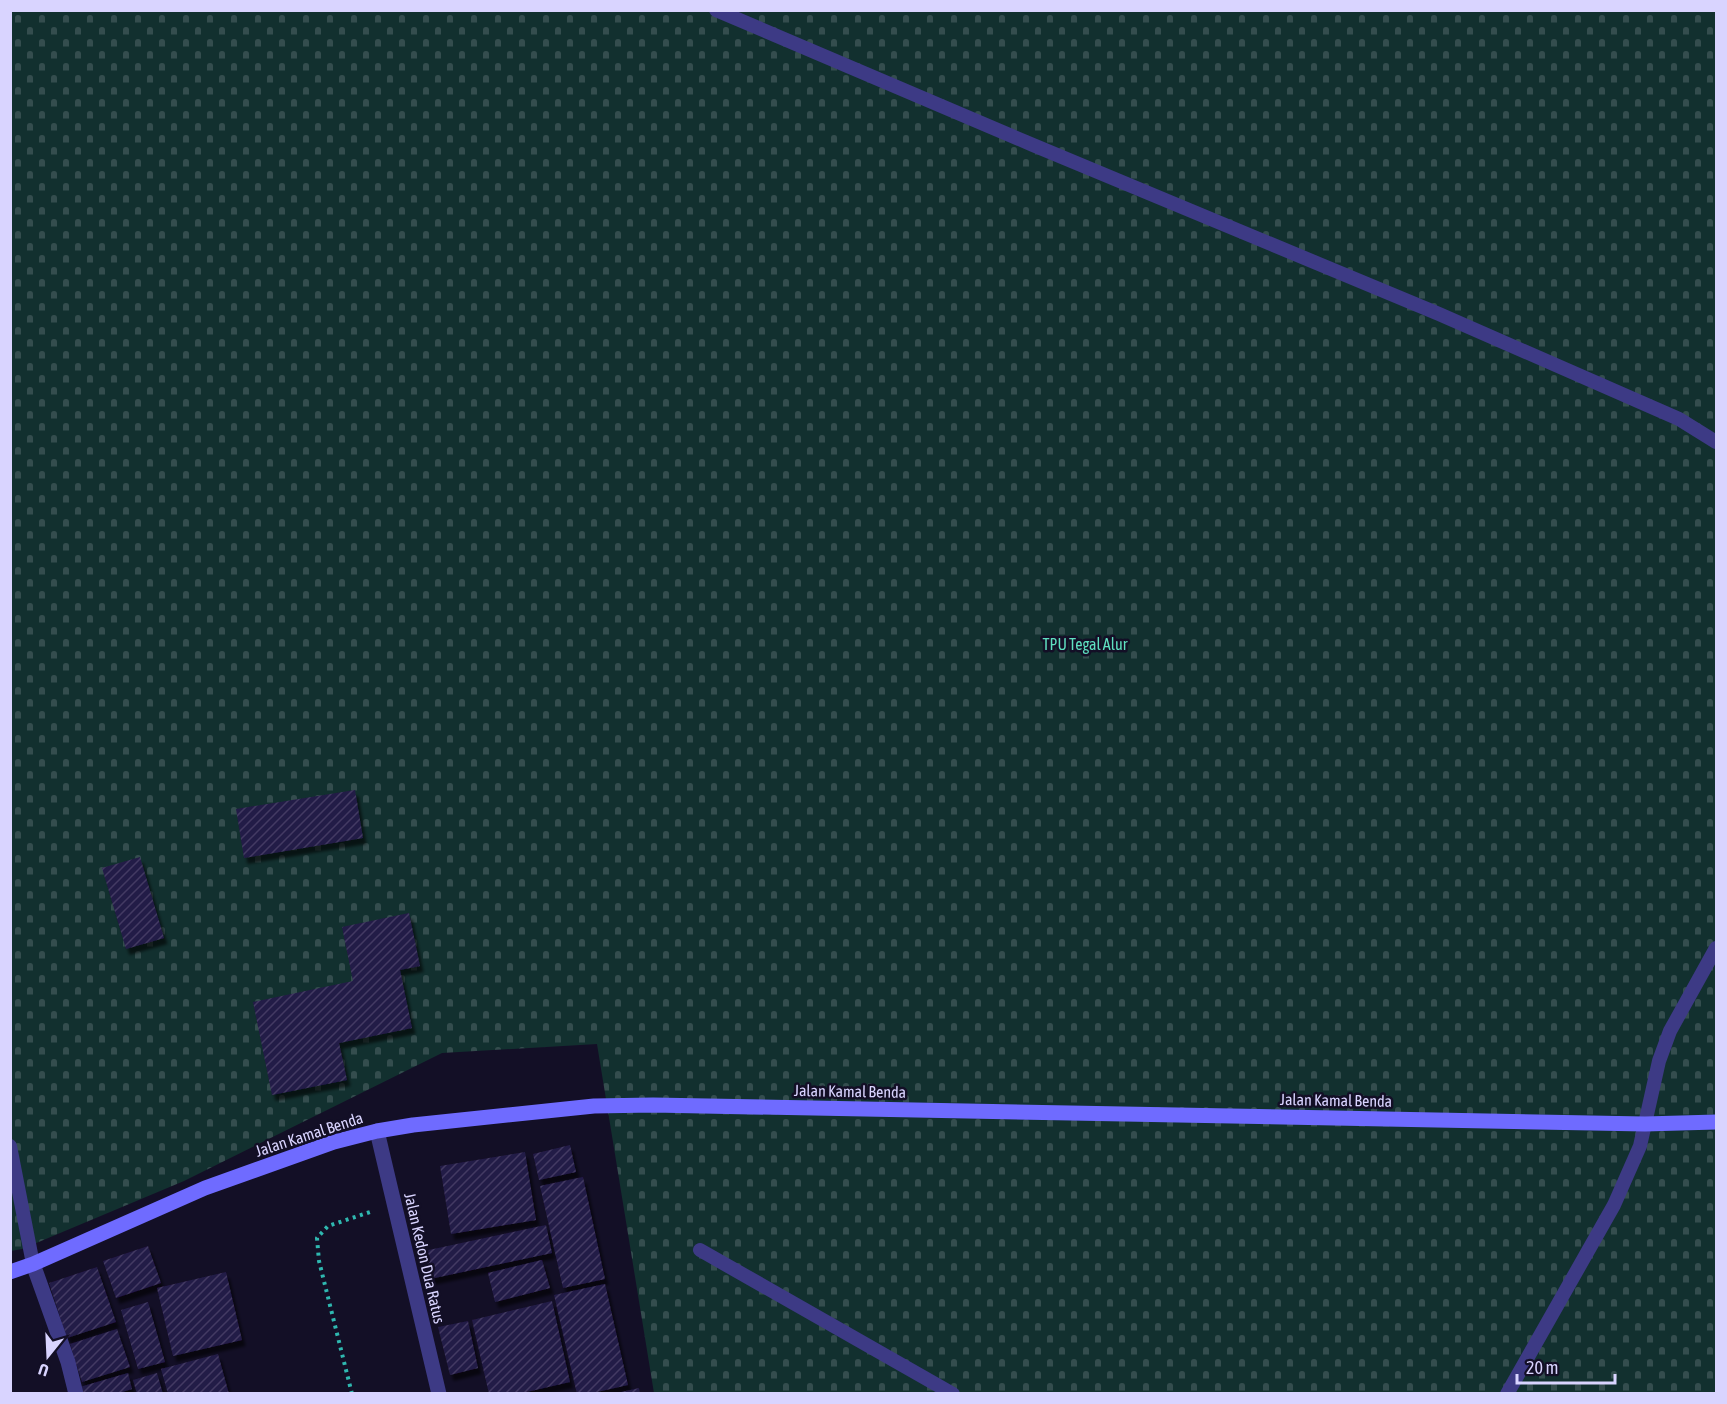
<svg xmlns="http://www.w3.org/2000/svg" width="1727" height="1404" viewBox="0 0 1727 1404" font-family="'Asap Condensed',sans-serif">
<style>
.cemetery{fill:url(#cemetery-stones)}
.building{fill:url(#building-hatch);filter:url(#shadow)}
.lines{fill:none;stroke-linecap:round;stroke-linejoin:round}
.path{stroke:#2fb8b0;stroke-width:4;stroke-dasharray:3 4.5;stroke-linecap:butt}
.lane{stroke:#3d3a85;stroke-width:14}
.street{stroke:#3d3a85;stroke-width:15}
.secondary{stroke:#6f6bff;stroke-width:15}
.labels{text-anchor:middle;stroke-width:5;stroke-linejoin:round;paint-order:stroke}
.park-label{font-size:16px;fill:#5fe0c0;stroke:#130f26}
.street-label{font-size:16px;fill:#d9d4ff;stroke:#130f26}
</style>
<defs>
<pattern id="cemetery-stones" width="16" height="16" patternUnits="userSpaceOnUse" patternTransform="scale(1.5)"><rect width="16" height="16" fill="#12302f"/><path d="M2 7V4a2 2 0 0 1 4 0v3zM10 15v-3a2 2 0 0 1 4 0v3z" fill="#344d4e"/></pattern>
<pattern id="building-hatch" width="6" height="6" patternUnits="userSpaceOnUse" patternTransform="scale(1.5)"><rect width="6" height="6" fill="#241b47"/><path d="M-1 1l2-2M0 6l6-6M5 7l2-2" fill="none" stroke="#433b63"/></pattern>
<filter id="shadow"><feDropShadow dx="3.5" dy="6" stdDeviation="1.5" flood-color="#0009"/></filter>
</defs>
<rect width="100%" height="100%" fill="#130f26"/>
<path class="cemetery" d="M 10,11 L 1716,11 L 1716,1393 L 654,1393 L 597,1044 L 442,1053 L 184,1181 L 22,1249 L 11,1251 Z"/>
<path class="building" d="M 355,790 L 363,838 L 244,858 L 236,809 Z
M 140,857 L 164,938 L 126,949 L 102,868 Z
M 409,913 L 420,966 L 400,970 L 412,1028 L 339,1043 L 347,1080 L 272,1095 L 253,1002 L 353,981 L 342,927 Z
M 570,1145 L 576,1172 L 539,1180 L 533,1154 Z
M 525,1152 L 536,1220 L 451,1234 L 440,1166 Z
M 583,1177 L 605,1279 L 563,1288 L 540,1186 Z
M 546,1225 L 552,1253 L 430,1279 L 424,1251 Z
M 148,1246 L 161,1283 L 116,1298 L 103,1261 Z
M 542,1260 L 550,1288 L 495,1302 L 488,1273 Z
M 97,1267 L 116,1322 L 67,1338 L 49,1283 Z
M 226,1272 L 242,1340 L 173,1356 L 157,1288 Z
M 605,1284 L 628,1385 L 588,1394 L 577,1394 L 554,1295 Z
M 552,1301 L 570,1382 L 518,1394 L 489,1394 L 472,1320 Z
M 148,1302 L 165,1362 L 138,1369 L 121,1310 Z
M 468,1321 L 478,1368 L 450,1375 L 438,1327 Z
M 117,1329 L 130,1367 L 82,1382 L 70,1344 Z
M 218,1354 L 229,1394 L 168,1394 L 161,1369 Z
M 128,1373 L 132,1389 L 116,1394 L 82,1394 L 80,1387 Z
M 157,1373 L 163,1394 L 137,1394 L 133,1380 Z
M 639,1388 L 640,1394 L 617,1394 L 617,1393 Z"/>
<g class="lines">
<path class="path" d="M 352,1394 L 319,1261 L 317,1238 L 328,1226 L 373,1211"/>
<path class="lane" d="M 716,10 L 1033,145 L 1439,314 L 1679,419 L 1716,442
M 10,1146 L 33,1264
M 700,1250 L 953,1394
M 1507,1394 L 1614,1205 L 1640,1146 L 1659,1061 L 1670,1031 L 1716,948"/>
<path class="street" d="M 377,1131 L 439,1394
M 33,1264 L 68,1362 L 76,1394"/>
<path class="secondary" d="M 10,1272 L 33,1264 L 205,1188 L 334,1142 L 377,1131 L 413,1125 L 594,1106 L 653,1105 L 1645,1124 L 1716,1122"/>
</g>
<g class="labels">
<g class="park-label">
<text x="1085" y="650">TPU Tegal Alur</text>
</g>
<g class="street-label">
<text transform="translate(850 1091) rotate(1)" y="6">Jalan Kamal Benda</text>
<text transform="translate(1336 1100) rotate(1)" y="6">Jalan Kamal Benda</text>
<text transform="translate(309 1134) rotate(-18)" y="6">Jalan Kamal Benda</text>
<text transform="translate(425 1258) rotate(77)" y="6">Jalan Kedon Dua Ratus</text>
</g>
</g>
<rect width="1727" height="1404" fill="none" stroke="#d9d4ff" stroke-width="24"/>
<g transform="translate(48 1356) rotate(198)" stroke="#130f26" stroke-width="4.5" paint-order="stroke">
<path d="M0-4.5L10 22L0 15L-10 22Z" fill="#d9d4ff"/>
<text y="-9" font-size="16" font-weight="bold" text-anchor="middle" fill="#d9d4ff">U</text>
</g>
<path d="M1517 1374v9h98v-9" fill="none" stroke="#d9d4ff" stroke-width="3"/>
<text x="1526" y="1374" font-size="18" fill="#d9d4ff" stroke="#130f26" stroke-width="4.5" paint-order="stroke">20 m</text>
</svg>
